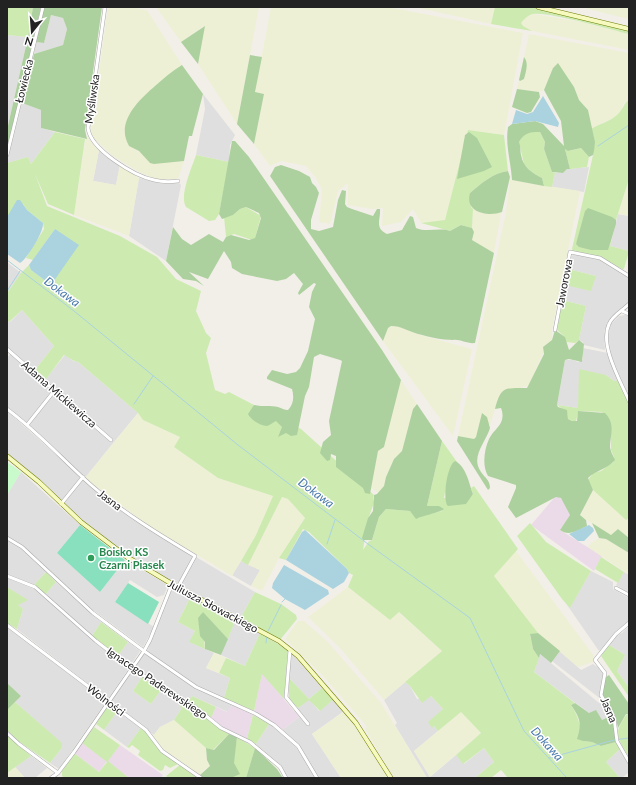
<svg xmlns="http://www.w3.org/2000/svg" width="636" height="785" viewBox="0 0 636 785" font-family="Lato,sans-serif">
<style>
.residential{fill:#e0dfdf}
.industrial{fill:#ebdbe8}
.farmland{fill:#eef0d5}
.grass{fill:#cdebb0}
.forest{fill:#add19e}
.park{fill:#c8facc}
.pitch{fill:#88e0be}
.water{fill:#aad3df}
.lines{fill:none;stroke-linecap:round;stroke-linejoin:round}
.stream{stroke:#aad3df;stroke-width:1}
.street-casing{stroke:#a9a9a9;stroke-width:4}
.secondary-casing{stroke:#707d05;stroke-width:5}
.street{stroke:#fff;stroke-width:3}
.secondary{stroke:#f7fabf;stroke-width:4}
.leisure-dot{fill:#2e9e5b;stroke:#fff;stroke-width:1.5}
.labels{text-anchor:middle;stroke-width:3;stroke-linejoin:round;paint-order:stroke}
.street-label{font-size:11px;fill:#222;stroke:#fff}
.leisure-label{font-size:11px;font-weight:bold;fill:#27864d;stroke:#fff;text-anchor:start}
.water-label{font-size:12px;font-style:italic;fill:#4a7aab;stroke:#fff}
</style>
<rect width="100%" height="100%" fill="#f2efe9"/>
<path class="residential" d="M 51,15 L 63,18 L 67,29 L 63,45 L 34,54 L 36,42 L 44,43 Z
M 7,35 L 28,37 L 7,130 Z
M 203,94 L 235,135 L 230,145 L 229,162 L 196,155 L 205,109 Z
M 22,103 L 41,110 L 41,128 L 55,132 L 31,164 L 28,157 L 7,163 Z
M 99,150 L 120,164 L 116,185 L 93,181 Z
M 589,167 L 584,192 L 552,187 L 555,173 L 563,173 L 567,169 Z
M 139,178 L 163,184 L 179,183 L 181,185 L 166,261 L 129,236 Z
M 618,214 L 629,216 L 629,251 L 610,246 Z
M 574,254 L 601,260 L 629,278 L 629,302 L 608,321 L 604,332 L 605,350 L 584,345 L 583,342 L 579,340 L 586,306 L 562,300 L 565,285 L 596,276 L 568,269 L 571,257 Z
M 7,262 L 21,273 L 7,293 Z
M 22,310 L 54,346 L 34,371 L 7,348 L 7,320 L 10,322 Z
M 625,315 L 629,315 L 629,399 L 610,352 L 606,337 L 610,325 L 619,316 Z
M 583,348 L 608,353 L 619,380 L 614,381 L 606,375 L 578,408 L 557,405 L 565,360 L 573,360 L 578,362 L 583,360 Z
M 11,353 L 54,391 L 27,425 L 7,409 L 7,358 Z
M 65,355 L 75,362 L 77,361 L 138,413 L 114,442 L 44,381 Z
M 55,391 L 114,442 L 84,479 L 112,502 L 194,556 L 178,587 L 127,557 L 61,504 L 83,477 L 27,426 Z
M 7,411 L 80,476 L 79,479 L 62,500 L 60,500 L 7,454 Z
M 21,472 L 80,525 L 57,553 L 100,592 L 125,560 L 168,585 L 164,595 L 157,597 L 130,580 L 115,602 L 154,627 L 143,647 L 85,604 L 19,544 L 7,536 L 7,495 Z
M 7,540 L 21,549 L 46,572 L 34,585 L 7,574 Z
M 196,557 L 255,592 L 240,619 L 180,587 Z
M 241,561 L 260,570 L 251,586 L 232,575 Z
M 591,571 L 613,582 L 613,589 L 629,598 L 629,623 L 617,635 L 622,633 L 629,626 L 629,688 L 617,671 L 625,655 L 609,645 L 616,636 L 599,651 L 565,602 L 570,607 Z
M 624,572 L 629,575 L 629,593 L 616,585 Z
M 7,578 L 34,589 L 129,668 L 108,699 L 17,629 L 23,609 L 17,605 L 27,600 L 7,587 Z
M 56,582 L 101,622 L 92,636 L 45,595 Z
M 172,588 L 191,596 L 178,622 L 195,631 L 190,642 L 214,653 L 206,668 L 230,678 L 224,698 L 199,687 L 147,651 Z
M 235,621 L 260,633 L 245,666 L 221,655 Z
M 7,627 L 106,702 L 59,769 L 50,763 L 61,749 L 61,743 L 15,702 L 21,696 L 7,683 Z
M 128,642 L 140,651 L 131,665 L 118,656 Z
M 560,651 L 581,670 L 593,664 L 602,670 L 604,673 L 600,694 L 602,700 L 552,661 Z
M 144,653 L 194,687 L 232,705 L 228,712 L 192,696 L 188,702 L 134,668 Z
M 292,654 L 322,688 L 309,699 L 319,711 L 334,699 L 344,711 L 312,734 L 341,778 L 318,778 L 298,746 L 282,730 L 299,717 L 294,711 L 309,699 L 289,678 Z
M 540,654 L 599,703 L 604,704 L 612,715 L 602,720 L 589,713 L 534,672 Z
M 133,670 L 142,677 L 133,691 L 151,704 L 161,690 L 182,703 L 180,706 L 182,708 L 174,720 L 160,727 L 154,735 L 112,703 L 111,700 Z
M 405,682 L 410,686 L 417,699 L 431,696 L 443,709 L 432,728 L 434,726 L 438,731 L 414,751 L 430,777 L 456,755 L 464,764 L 484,748 L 494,762 L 475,778 L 427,778 L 395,725 L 397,723 L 384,700 Z
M 118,710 L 141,728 L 127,747 L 104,730 Z
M 269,724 L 290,738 L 316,778 L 288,778 L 276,761 L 256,744 Z
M 620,749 L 629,766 L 629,772 L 622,778 L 620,778 L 606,762 Z
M 31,756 L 47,768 L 35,778 L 25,778 L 15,767 Z"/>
<path class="industrial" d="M 558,496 L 564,501 L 570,515 L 560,530 L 602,556 L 594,571 L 531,525 L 554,498 Z
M 262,673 L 299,717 L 282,730 L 254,711 Z
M 232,705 L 253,715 L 247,739 L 221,726 L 211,718 L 216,707 L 227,712 Z
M 82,743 L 107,761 L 99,772 L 74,753 Z
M 120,745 L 163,775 L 161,778 L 129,778 L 107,761 Z"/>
<path class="farmland" d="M 108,7 L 130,7 L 147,10 L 182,65 L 150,91 L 133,108 L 136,150 L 145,156 L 150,163 L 184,161 L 178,179 L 156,179 L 139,172 L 113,156 L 93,138 L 91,132 Z
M 156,7 L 259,7 L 237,124 L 198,64 L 204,26 L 181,42 Z
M 271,7 L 388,7 L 523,33 L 504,135 L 468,130 L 445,221 L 421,223 L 413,209 L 401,222 L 382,226 L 383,208 L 372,209 L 348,205 L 348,183 L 338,191 L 330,224 L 319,222 L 322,190 L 316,178 L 306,166 L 281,161 L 270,166 L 254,144 L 264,94 L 255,92 Z
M 414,7 L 495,7 L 491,24 Z
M 581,7 L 629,7 L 629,19 L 600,12 Z
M 534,14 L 581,22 L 629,34 L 629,50 L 532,31 L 523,26 L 520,23 L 525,17 Z
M 529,34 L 629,53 L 629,100 L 623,104 L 622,109 L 617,116 L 591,129 L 588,110 L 579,100 L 574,87 L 553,68 L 544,90 L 539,92 L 517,89 Z
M 86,136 L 99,150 L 93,181 L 116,185 L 120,165 L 139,178 L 129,236 L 74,215 Z
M 629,179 L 629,216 L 618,214 Z
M 510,180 L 580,191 L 552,329 L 552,340 L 543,347 L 543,353 L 529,385 L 499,396 L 490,425 L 487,423 L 487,417 L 482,413 L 476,437 L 474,439 L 458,436 L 506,212 Z
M 473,209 L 478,212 L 501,213 L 494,253 L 472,240 L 474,232 L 472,228 Z
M 391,326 L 404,328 L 420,335 L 472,349 L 453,436 L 383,341 L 388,328 Z
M 401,380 L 417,404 L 413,409 L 402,451 L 394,459 L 386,477 L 384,486 L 379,493 L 371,488 L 370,485 L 378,451 L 384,447 Z
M 138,413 L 143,420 L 180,437 L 174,447 L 218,478 L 273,496 L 256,535 L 232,576 L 149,526 L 85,478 Z
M 593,490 L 626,520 L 629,518 L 629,538 L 618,529 L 611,535 L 580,516 Z
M 282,497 L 288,499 L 305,518 L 279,558 L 262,591 L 251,586 L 260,570 L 248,565 Z
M 599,538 L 606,539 L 629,553 L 629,575 L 588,547 L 591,543 Z
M 516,551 L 594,656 L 593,662 L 578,667 L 534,630 L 494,576 Z
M 348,587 L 389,619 L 398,612 L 442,651 L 384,700 L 339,647 L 308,617 Z
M 298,621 L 304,621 L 327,641 L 381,703 L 427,778 L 394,778 L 365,729 L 367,727 L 363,722 L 324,677 L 285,639 Z
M 214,653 L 226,658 L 219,673 L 206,668 Z
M 345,711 L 356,723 L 390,778 L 341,778 L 312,734 Z
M 461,712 L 481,733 L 430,777 L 414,751 Z
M 174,720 L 206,748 L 207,760 L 210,766 L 204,770 L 200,775 L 164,750 L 153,736 L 160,727 Z
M 15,767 L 25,778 L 7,778 L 7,773 Z"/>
<path class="grass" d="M 33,7 L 28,37 L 7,35 L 7,8 Z
M 495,7 L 531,7 L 629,31 L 629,34 C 612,30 547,11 533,14 C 528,15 524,19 521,23 L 523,26 L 532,31 L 491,24 Z
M 629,100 L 629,179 L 616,220 L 610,246 L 629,251 L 624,269 L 622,269 L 601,257 L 573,251 L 572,249 L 593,155 L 594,137 L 591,129 C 599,124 611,121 617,115 C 623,110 623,104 629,100 Z
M 468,130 L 504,135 L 508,171 C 492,173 481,184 470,193 L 471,207 L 473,209 L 472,228 L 461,225 L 450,231 L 421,223 L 445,220 Z
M 55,132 L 85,139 L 74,215 L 48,204 L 35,174 L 47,206 L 120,236 L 157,257 L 176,279 L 201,291 L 196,311 L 206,333 L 211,338 L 206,353 L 215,390 L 225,394 L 229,392 L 301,429 L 374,495 L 373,498 L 374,503 L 368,519 L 363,550 L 369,541 L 372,540 L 379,517 L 386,509 L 410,511 L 419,518 L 424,515 L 442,511 L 439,506 L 427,506 L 442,441 L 457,462 L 455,462 L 447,481 L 444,498 L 469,498 L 473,494 L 471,488 L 474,486 L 518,549 L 494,576 L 538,633 L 530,635 L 533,649 L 539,658 L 534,672 L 575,703 L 571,705 C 579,717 581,728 583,741 L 592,742 L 601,746 L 616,742 L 620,749 L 606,762 L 620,778 L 508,778 L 501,770 L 491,778 L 475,778 L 494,762 L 484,748 L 463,764 L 456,755 L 481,733 L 461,712 L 438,731 L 434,726 L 432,728 L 428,722 L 443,709 L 431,696 L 422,703 L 410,686 L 405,682 L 442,651 L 399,612 L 390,620 L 348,587 L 353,575 L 349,573 L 347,569 L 309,532 L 303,529 L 286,560 L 279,558 L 305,518 L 288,499 L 282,497 L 248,565 L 241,561 L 256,535 L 273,496 L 218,478 L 174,447 L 180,437 L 143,420 L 138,413 L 77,361 L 76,362 L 64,355 L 46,379 L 34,371 L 54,346 L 22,310 L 9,322 L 7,320 L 7,293 L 21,273 L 29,265 L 31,270 L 51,285 L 55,229 L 33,260 L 26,258 L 44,229 L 43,223 L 27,210 L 23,204 L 7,218 L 7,163 L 28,157 L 31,164 Z
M 529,132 L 540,132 L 545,142 L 544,149 L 552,172 L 555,173 L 552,187 L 544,186 L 542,178 L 531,172 L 524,164 L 519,142 L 522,136 Z
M 581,148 L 589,157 L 587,167 L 570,169 L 565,149 L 569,151 Z
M 196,155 L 229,162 L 219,214 L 215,220 L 209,221 L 186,207 C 179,196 192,167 196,155 Z
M 246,207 L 261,216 L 255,238 L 252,240 L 234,234 L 226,237 L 224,217 L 233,215 L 240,209 Z
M 568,269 L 596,276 L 591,291 L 565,285 Z
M 562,300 L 586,306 L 579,340 L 575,343 L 566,342 L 564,336 L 557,330 Z
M 579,369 L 606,375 L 614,381 L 619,380 L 629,405 L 629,518 L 626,520 L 593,490 L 588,480 L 593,473 L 601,471 L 613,462 L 614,457 L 611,450 L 611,425 L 602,412 L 580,411 L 578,413 L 576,421 L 572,421 L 568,419 L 567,412 L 557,405 L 578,408 Z
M 530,523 L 546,542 L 591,571 L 570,608 L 562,599 L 517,536 Z
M 601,557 L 624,572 L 618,583 L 595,569 Z
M 46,572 L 56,582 L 45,595 L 34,585 Z
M 7,587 L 28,600 L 18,605 L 23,609 L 17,629 L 7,623 Z
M 255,592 L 281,604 L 296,615 L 297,619 L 280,640 L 240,619 Z
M 191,596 L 235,621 L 228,639 L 202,612 L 205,649 L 189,642 L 195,631 L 178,622 Z
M 101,622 L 128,642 L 118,656 L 92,636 Z
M 260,633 L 288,650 L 284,699 L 262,674 L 254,711 L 224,698 L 230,678 L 219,673 L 226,658 L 214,653 L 245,666 Z
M 609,645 L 625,655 L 617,671 L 629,688 L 629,697 L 601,656 Z
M 142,677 L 161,690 L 151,704 L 133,691 Z
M 289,678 L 309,699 L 322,688 L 334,699 L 320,711 L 309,700 L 298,708 L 289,699 Z
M 192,696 L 216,707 L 211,718 L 201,709 L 188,702 Z
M 15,702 L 62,743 L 61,749 L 50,763 L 18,741 L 7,730 L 7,710 Z
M 182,703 L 201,714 L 229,734 L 213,750 L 206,748 L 174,720 L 182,708 L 180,707 Z
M 109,704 L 118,710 L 104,730 L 96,724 Z
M 627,714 L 629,714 L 629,758 C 618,738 612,734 627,714 Z
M 253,715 L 269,724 L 256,744 L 247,739 Z
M 94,727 L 120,745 L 108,761 L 129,778 L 64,778 L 62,776 L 62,771 L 74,753 L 99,772 L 107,762 L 82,743 Z
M 141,728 L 149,735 L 161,751 L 178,764 L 170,768 L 165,765 L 163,770 L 160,771 L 138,755 L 140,751 L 132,745 L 129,748 L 127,747 Z
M 7,735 L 31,756 L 7,773 Z
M 237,737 L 255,748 L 246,778 L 231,778 Z
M 181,764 L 196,775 L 194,778 L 169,778 L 166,776 Z"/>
<path class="forest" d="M 33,7 L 41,7 L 7,149 L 7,130 L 28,37 Z
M 44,7 L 102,7 L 85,130 L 87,139 L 41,128 L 41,110 L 22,103 L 34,54 L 63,45 L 67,29 L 63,18 L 51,15 L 44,43 L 36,42 Z
M 205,26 L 198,64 L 181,42 Z
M 250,55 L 262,57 L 255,92 L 264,94 L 254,144 L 237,124 Z
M 524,57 C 529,63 526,71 524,79 L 520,81 L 519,80 Z
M 558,63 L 574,87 L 579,100 L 588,110 L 595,142 L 594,151 L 593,155 L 589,157 L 581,148 L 568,151 L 565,149 L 570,169 L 567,169 L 563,173 L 552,172 L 544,149 L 545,142 L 540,132 C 529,132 524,133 519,142 C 521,147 520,150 521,155 C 523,167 532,173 542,178 L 544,186 L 512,180 C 511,162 505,145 508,127 L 512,124 L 535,121 L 543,124 L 564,146 L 561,121 L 544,90 L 553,68 Z
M 182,65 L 203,94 L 192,136 L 189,136 L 184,161 L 154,164 L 150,163 L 139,151 L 129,146 C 115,122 139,100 155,86 C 164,78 172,71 182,65 Z
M 517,89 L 539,92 L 540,97 L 531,112 L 527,113 L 512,107 Z
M 469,132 L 477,138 L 492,167 L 484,171 L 457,179 L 465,135 Z
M 232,141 L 235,141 L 249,157 L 382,350 L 401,380 L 384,447 L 378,451 L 370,494 L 365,493 L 363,488 L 336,467 L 336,456 L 331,454 L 330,460 L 327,461 L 320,453 L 323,442 L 331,435 L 329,421 L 342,361 L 340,360 L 320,354 L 314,357 L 309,387 L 305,396 L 297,435 L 291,436 L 286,433 L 278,437 L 282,427 L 276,421 C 274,422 270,425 267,426 C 260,426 250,419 248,414 L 254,405 C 263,407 271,405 278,407 C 282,408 284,410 288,410 C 294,404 294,396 292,389 L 267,379 L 267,377 L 272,370 L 287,374 L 296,372 L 300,368 L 308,351 L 315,319 L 309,307 L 312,292 L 316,284 L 314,283 L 299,295 L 298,293 L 303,284 L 294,273 L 286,279 L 277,281 L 242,274 L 232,268 L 231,262 L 224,251 L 208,279 L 189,272 L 204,286 L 196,281 L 183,279 L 166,261 L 173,227 L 182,239 L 191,245 L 209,234 L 223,242 L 226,237 L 231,235 L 249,240 L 255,238 L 261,218 L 259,213 L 246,207 L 240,209 L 233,215 L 222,219 L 219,214 Z
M 281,165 L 299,171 L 310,177 L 312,183 L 316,187 L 319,193 L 311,220 L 311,229 L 319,231 L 333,227 L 338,200 L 342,190 L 346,191 L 345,204 L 347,207 L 352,209 L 373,216 L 377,209 L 380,209 C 381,219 374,228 387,234 L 402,230 L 410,216 L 413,217 L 416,228 C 427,233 439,227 450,231 L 461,225 L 472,228 L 474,232 L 472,240 L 494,253 L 475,343 C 467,344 460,339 453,340 C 443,340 429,337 418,334 C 408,331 401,326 391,326 L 388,328 L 383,341 L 270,176 L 275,167 Z
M 508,171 L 510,177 L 502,212 C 489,217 464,213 470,193 C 481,184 492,173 508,171 Z
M 588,208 L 612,217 L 616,220 L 616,224 L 608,250 L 591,250 L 579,247 L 576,244 L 585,211 Z
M 555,330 L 565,337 L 569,350 L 579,340 L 584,344 L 582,362 L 569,359 L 565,360 L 557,405 L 558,407 L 567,410 L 568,419 L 572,421 L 577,421 L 578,411 L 605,413 C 616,424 610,435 610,447 C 611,453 613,455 615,460 C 606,470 596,470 588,478 L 593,490 L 580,515 L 586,520 L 587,526 C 578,530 569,537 560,530 L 570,515 L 561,498 L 556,497 L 516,518 L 508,507 L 516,488 L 516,485 L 488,476 C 482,466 484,450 489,439 C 494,428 507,424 501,408 L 495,409 C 501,386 505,388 527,388 L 544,354 L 543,347 L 552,340 Z
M 417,404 L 442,441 L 427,506 L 439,506 L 444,509 C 441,512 422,516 416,519 L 410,511 L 386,509 L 379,517 L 372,540 L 363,540 L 362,538 L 368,518 L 373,511 L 374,495 L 377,494 L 384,486 L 386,477 L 394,459 L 402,451 L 413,409 Z
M 482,413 L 487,417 L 490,428 C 486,442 470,457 481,472 C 485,478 490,480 490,488 L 488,490 L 457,441 L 458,436 L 474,439 L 476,437 Z
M 455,461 C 466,466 469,483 473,494 L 466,504 L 448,506 C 442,501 447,465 455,461 Z
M 592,523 L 611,535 L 618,529 L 629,538 L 629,553 L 606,539 L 599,538 Z
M 203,612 L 228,639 L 221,655 L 205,649 L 205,642 L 200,636 L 198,618 Z
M 538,633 L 560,651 L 551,663 L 540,654 L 539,658 L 533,649 L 530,634 Z
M 609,675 L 629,704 L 629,714 L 626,714 L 618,728 L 615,715 L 602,694 L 606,677 Z
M 7,683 L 21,696 L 7,710 Z
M 575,703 L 589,713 L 596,710 L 602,720 L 612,715 L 616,742 L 601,746 L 592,742 L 583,741 L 577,739 C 582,723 580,718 571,705 Z
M 229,734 L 237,737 L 234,763 L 240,774 L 231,778 L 203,778 L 200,775 L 210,766 L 207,760 L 206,748 L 214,750 Z
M 255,748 L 277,769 L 283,778 L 246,778 Z"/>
<path class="park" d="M 7,462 L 21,472 L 7,495 Z"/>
<path class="pitch" d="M 80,525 L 125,560 L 100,592 L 57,553 Z
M 128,583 L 159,602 L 148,624 L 115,602 Z"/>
<path class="water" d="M 543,96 L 559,123 L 558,127 L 535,121 L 512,124 L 516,110 L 527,114 L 533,112 Z
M 17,200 L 20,200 L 27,210 L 43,223 C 44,232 27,259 20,263 L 7,254 L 7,217 Z
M 55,229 L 79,245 L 51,285 L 31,270 L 29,265 Z
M 589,525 L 593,528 L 594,531 L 584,541 L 578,541 L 569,534 Z
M 305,530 L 347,569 L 349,573 L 344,582 L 333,589 L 286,560 L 302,532 Z
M 284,565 L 328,590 L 329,594 L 305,610 L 285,599 L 272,588 L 273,583 Z"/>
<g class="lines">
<path class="stream" d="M 598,146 L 629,125
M 7,260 L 74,311 L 238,445 L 368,544 L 470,618 L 524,731 L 567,778
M 7,291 L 20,271
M 134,404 L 153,376
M 327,544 L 335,520
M 282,602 L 285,599
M 268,631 L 281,605
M 266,643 L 267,636
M 549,758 L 614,740 L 629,738"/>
<g class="street-casing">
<path id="street" d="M 105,7 L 88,128 C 90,149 134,176 154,180 C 162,182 170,182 178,181
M 7,155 L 43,7
M 629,304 C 623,310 612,316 609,324 C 599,345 621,382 629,401
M 622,311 L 629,314
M 555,330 L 570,252 L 600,258 L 629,276
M 7,349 L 111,440
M 7,409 C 38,432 63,460 91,485 C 122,512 160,535 195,556 L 178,587
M 27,425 L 55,390
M 61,504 L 83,477
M 7,538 L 22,547 L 93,613 L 144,651 L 196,687 L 256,714 L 274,725 L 298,746 L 317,778
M 7,576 L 35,587 L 96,641 L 131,668 L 195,707 L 221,728 L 250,742 L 280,767 L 286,778
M 616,588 L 629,595
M 629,623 L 616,634 L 595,660 L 605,673 L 601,695 L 614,718 L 617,741 L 629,762
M 7,625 L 146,730 L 162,751 L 201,778
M 290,650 L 286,697 L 308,724
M 7,733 L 19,744 L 58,773
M 51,778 L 58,773 L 74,752 L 144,651 L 150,640 L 172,584"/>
</g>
<g class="secondary-casing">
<path id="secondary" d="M 538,7 L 629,29
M 7,456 L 39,482 L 81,522 L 127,557 L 172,584 L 279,641 L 298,656 L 356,723 L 391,778"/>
</g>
<use href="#street" class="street"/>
<use href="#secondary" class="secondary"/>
</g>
<circle class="leisure-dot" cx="91" cy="558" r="4"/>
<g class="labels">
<g class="street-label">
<text transform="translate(24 81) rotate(-76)" y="4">Łowiecka</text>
<text transform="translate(92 99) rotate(-82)" y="4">Myśliwska</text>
<text transform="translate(564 283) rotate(-79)" y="4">Jaworowa</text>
<text transform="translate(59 394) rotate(41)" y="4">Adama Mickiewicza</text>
<text transform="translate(110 500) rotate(37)" y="4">Jasna</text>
<text transform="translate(213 606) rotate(28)" y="4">Juliusza Słowackiego</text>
<text transform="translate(157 683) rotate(34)" y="4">Ignacego Paderewskiego</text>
<text transform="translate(106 700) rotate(37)" y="4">Wolności</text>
<text transform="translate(609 710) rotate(67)" y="4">Jasna</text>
</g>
<g class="leisure-label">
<text x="99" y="556">Boisko KS<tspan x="99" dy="13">Czarni Piasek</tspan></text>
</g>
<g class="water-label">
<text transform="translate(62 292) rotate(37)" y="4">Dokawa</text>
<text transform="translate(316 493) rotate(37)" y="4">Dokawa</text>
<text transform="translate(547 744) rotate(48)" y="4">Dokawa</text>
</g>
</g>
<rect width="636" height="785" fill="none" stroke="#222222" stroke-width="16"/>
<g transform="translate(32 32) rotate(197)" stroke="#ffffff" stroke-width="3" paint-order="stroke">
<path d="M0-3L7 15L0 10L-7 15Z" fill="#222222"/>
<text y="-6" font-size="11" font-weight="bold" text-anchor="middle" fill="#222222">N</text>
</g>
</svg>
